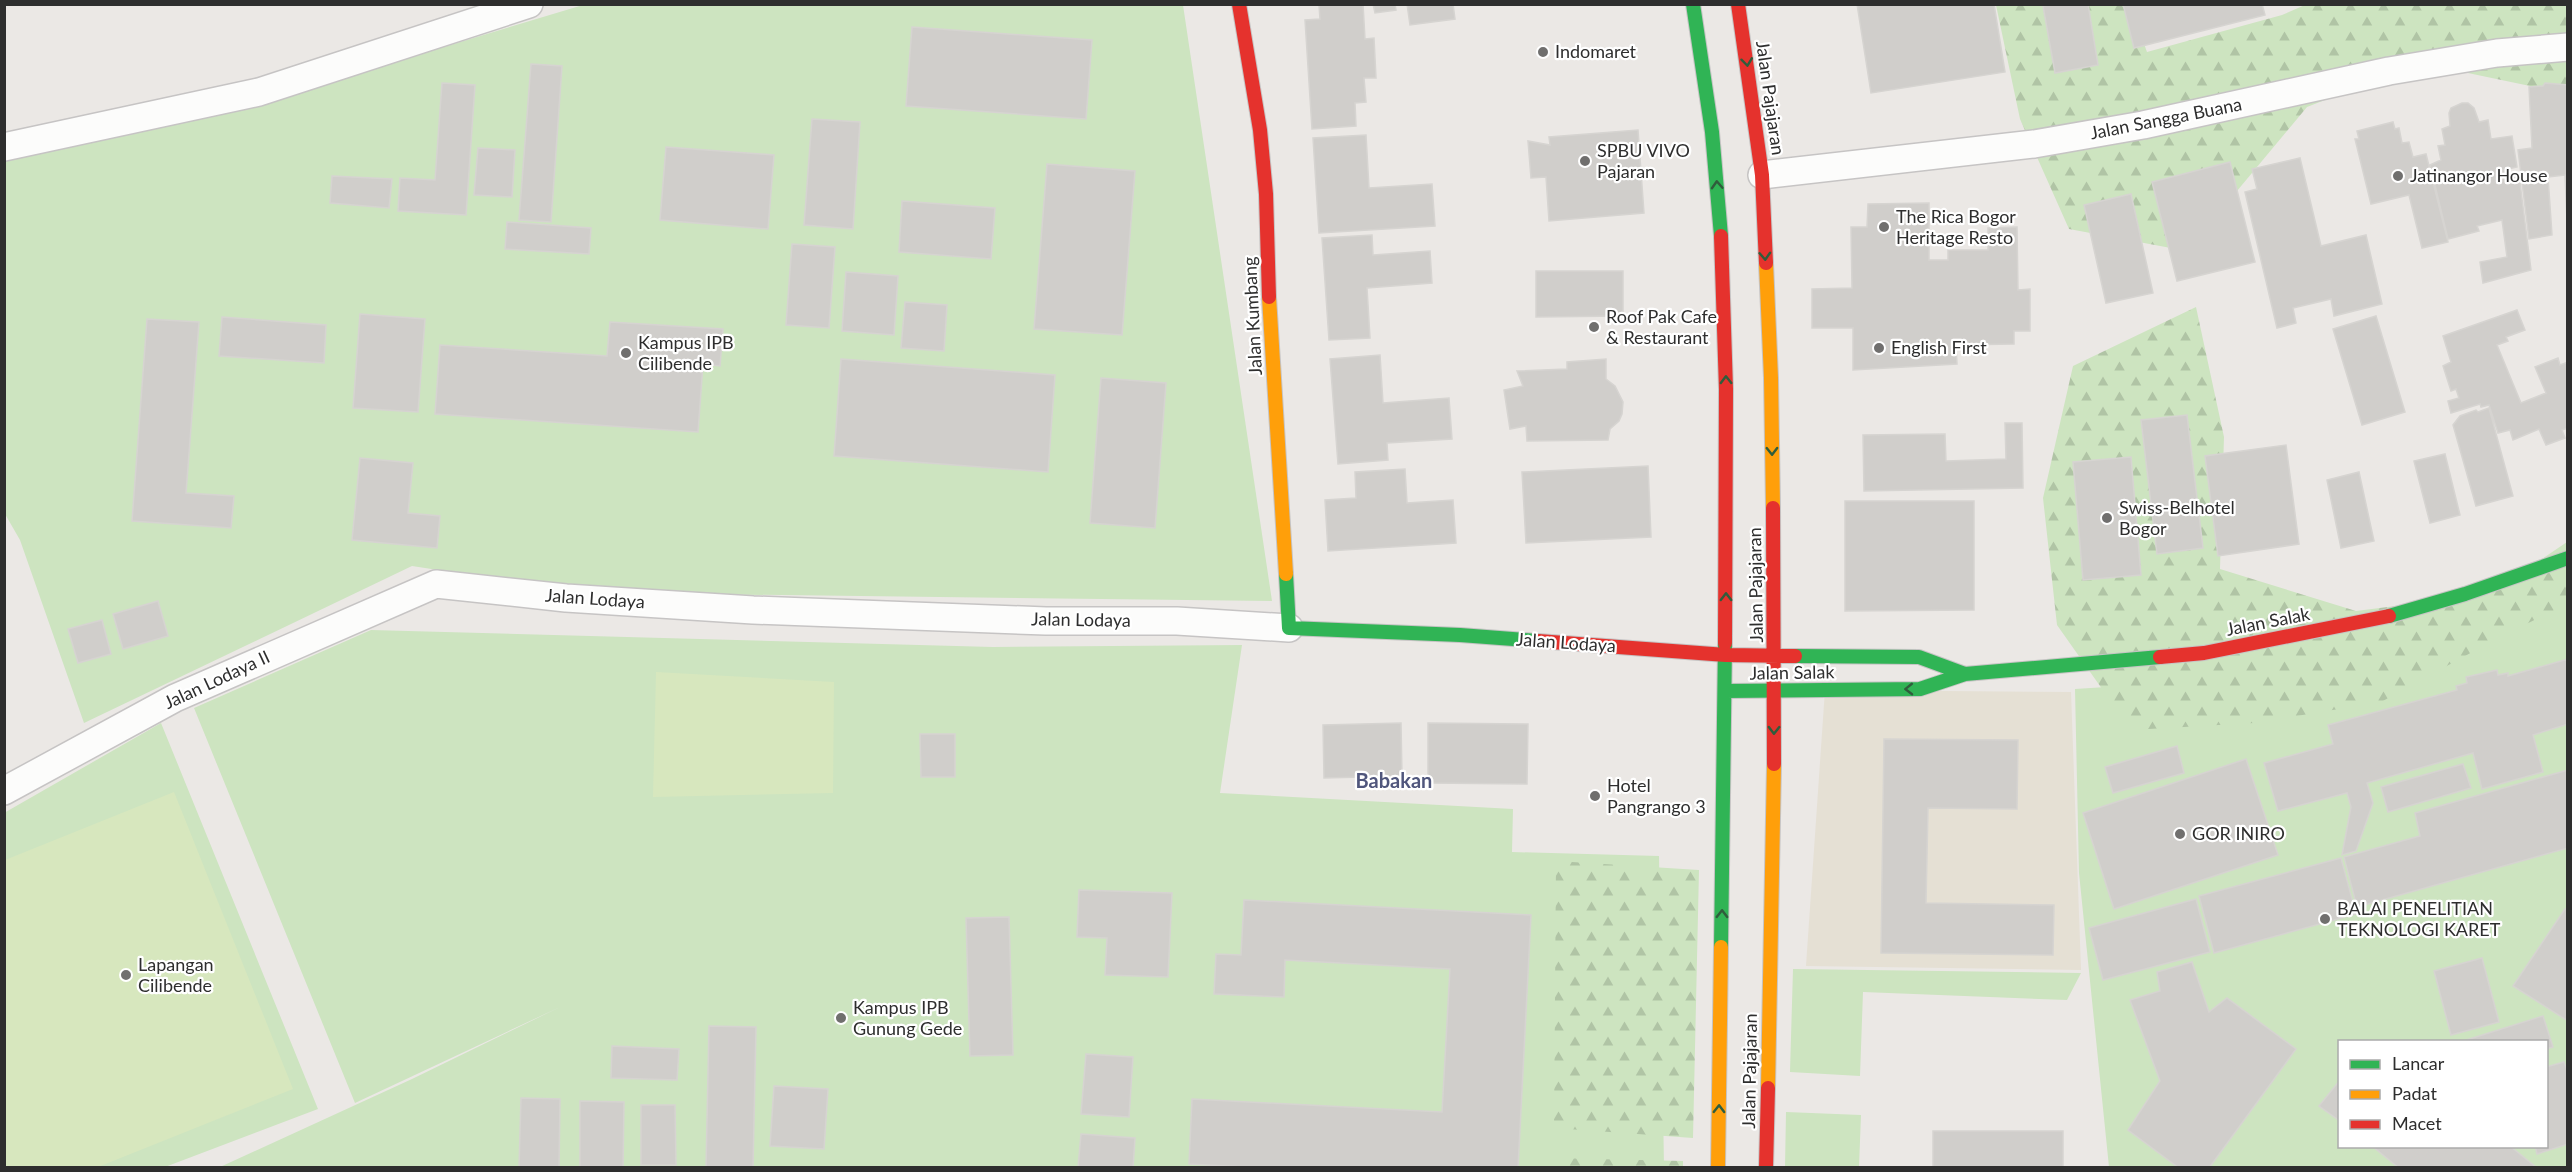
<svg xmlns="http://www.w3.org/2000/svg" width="2572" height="1172" viewBox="0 0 2572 1172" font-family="Lato,sans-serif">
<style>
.education{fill:#e5e0d4}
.grass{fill:#cde4c0;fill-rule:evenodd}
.forest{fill:url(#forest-firs)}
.pitch{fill:#d7e7be}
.building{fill:#d0cecb;stroke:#d6d4d1;stroke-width:1.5}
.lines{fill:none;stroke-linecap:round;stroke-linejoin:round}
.street-casing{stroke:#c6c4c4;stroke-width:30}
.fast-casing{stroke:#c6c4c4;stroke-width:16}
.slow-casing{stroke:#c6c4c4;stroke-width:16}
.jam-casing{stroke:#c6c4c4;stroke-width:16}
.street{stroke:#fcfcfb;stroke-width:27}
.fast{stroke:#30b455;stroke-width:14}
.slow{stroke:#ff9f0a;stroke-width:14}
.jam{stroke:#e5322d;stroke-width:14}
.oneway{stroke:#2f5d3c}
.poi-dot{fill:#706f6e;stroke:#fff;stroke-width:2}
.labels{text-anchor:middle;stroke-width:4.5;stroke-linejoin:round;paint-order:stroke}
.poi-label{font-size:18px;fill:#2e2e2e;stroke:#fff;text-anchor:start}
.street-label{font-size:18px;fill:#2e2e2e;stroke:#fff}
.neighbourhood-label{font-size:20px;font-weight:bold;fill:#50567c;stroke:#fff}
</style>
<defs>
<pattern id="forest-firs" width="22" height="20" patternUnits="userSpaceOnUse" patternTransform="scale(1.5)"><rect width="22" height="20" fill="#cde4c0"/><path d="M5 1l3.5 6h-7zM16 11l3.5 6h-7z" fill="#b0c4a5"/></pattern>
</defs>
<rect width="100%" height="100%" fill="#ebe8e5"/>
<path class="education" d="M 1825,690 L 2071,692 L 2081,970 L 1806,966 Z"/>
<path class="grass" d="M 583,5 L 1183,5 L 1272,601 L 691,594 L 490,578 L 412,566 L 84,723 L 20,540 L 5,514 L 4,151 L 271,99 Z
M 2567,585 L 2567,1167 L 2109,1167 L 2079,873 L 2075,689 L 2169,683 ZM 2340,1042 L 2546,1042 L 2546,1146 L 2340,1146 Z
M 371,630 L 993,647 L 1242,645 L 1220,793 L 1513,809 L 1512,852 L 1659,856 L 1664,1167 L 220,1167 L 412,1079 L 560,1007 L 355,1103 L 194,708 Z
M 161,723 L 318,1109 L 165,1167 L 5,1167 L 4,813 Z
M 1793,969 L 2081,973 L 2067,1000 L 1863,992 L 1860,1076 L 1790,1072 Z
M 1786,1112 L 1861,1115 L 1859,1167 L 1785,1167 Z"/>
<path class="forest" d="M 1996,5 L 2130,5 L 2147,52 L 2282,15 L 2305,5 L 2567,5 L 2567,98 L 2545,89 L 2420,63 L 2307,107 L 2187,251 L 2069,229 L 2020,119 Z
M 2196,307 L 2224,437 L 2220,569 L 2356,611 L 2490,594 L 2567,542 L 2567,604 L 2496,639 L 2381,702 L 2254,723 L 2131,730 L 2057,625 L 2043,498 L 2073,366 Z
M 1556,861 L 1699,870 L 1693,1138 L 1554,1128 Z
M 1552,1158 L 1683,1161 L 1683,1167 L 1550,1167 Z"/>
<path class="pitch" d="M 656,672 L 834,682 L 833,793 L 653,797 Z
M 174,792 L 293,1089 L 98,1167 L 5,1167 L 5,860 Z"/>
<path class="building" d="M 1363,4 L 1365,39 L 1374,38 L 1376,78 L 1364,78 L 1366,102 L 1355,103 L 1356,126 L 1312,129 L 1305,20 L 1320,19 L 1319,5 Z
M 1373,4 L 1395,4 L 1396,10 L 1375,13 Z
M 1407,4 L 1453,4 L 1455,19 L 1410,25 Z
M 1857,4 L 1994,4 L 2005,72 L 1871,93 Z
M 2054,4 L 2088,4 L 2098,65 L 2055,73 L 2043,6 Z
M 2123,4 L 2262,4 L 2265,15 L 2134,48 Z
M 912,27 L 1092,40 L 1086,119 L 906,106 Z
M 531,64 L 562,66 L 551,222 L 519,220 Z
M 442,83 L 475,85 L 466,215 L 398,211 L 400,178 L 435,180 Z
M 2545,83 L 2568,85 L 2568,243 L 2565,175 L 2548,177 L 2552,235 L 2529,239 L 2518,150 L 2532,148 L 2529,87 L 2543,86 Z
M 2462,103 L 2468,103 L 2474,108 L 2479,122 L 2488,120 L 2491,139 L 2512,136 L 2517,167 L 2504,170 L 2506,177 L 2519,175 L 2531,270 L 2483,283 L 2480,262 L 2507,257 L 2502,220 L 2477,226 L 2479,231 L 2448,239 L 2430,165 L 2441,160 L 2438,146 L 2445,145 L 2442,129 L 2450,126 L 2449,113 L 2451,108 Z
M 812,119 L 860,122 L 853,229 L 804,225 Z
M 2393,122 L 2395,129 L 2399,128 L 2402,143 L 2409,142 L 2413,157 L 2426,154 L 2448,242 L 2422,248 L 2409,195 L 2371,204 L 2355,139 L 2359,139 L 2357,131 Z
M 1638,130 L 1644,213 L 1549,221 L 1546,177 L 1531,178 L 1528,141 L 1550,145 L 1549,137 Z
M 1366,135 L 1369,188 L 1432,184 L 1435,226 L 1319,233 L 1313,138 Z
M 666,147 L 774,155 L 768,229 L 660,220 Z
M 478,148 L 515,150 L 512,197 L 474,195 Z
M 2300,158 L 2321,246 L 2366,235 L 2382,304 L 2334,316 L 2331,299 L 2293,308 L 2296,323 L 2277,328 L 2245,192 L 2257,189 L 2252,169 Z
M 2230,162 L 2255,262 L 2177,281 L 2152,182 Z
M 1047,164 L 1135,171 L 1122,335 L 1034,329 Z
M 332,176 L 392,179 L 389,208 L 330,203 Z
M 2131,194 L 2153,293 L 2106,303 L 2084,205 Z
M 902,201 L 995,208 L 991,259 L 899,252 Z
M 1929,203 L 1929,260 L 1948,260 L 1948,250 L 1988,250 L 1988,228 L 2017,227 L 2018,290 L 2030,289 L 2030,331 L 2014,331 L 2014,344 L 1956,345 L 1957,364 L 1853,370 L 1853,328 L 1812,328 L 1812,289 L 1852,288 L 1851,227 L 1867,227 L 1868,204 Z
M 507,222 L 591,228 L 589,254 L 505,249 Z
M 1372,235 L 1373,255 L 1430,251 L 1432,283 L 1367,288 L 1370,338 L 1329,340 L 1322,238 Z
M 792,244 L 835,247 L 829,328 L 786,325 Z
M 1536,271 L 1623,271 L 1623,316 L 1536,317 Z
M 846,272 L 898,276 L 894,335 L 842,331 Z
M 905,302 L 947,305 L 944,351 L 901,348 Z
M 2517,310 L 2525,330 L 2506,337 L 2508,341 L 2497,345 L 2521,403 L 2546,393 L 2535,367 L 2558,358 L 2560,365 L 2568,362 L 2568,428 L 2562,430 L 2565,438 L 2546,445 L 2539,429 L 2513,440 L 2510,430 L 2498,433 L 2489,405 L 2481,407 L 2480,404 L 2451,413 L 2448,401 L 2459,398 L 2456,389 L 2451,391 L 2443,366 L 2451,362 L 2443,336 Z
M 360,314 L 425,319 L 418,412 L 353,408 Z
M 2376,316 L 2405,412 L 2362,425 L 2333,329 Z
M 222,317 L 326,325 L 324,363 L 219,356 Z
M 147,319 L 199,322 L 186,493 L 234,496 L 231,528 L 132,521 Z
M 610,322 L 723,329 L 720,366 L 703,364 L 698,432 L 435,414 L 440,345 L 607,356 Z
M 1380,355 L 1383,403 L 1449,398 L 1452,439 L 1387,443 L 1388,460 L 1338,464 L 1330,359 Z
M 841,359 L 1055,375 L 1048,472 L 834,456 Z
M 1606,359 L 1606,379 L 1615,386 L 1623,402 L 1622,414 L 1619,421 L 1610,429 L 1608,440 L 1527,441 L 1526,426 L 1510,429 L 1504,390 L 1523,386 L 1517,371 L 1567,369 L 1567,362 Z
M 1101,378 L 1166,383 L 1155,528 L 1090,523 Z
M 2489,408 L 2513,496 L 2476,506 L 2453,425 L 2460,416 L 2476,410 L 2478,412 Z
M 2187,415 L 2203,548 L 2157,554 L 2141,420 Z
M 2005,423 L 2022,423 L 2023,488 L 1864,491 L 1863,435 L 1945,434 L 1946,461 L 2006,459 Z
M 2286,445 L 2299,544 L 2218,556 L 2205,456 Z
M 2445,454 L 2460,515 L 2430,523 L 2414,461 Z
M 2131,457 L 2141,575 L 2083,580 L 2073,462 Z
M 360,458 L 413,463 L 408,513 L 440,516 L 437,548 L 352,540 Z
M 1648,466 L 1651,537 L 1526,543 L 1522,472 Z
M 1405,469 L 1407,503 L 1453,500 L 1456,543 L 1328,551 L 1325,500 L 1356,498 L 1355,472 Z
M 2359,472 L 2374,541 L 2341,548 L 2327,480 Z
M 1845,501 L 1974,501 L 1974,610 L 1845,611 Z
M 158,601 L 168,636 L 123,649 L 113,614 Z
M 102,620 L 111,654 L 78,663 L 68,629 Z
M 2568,659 L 2568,724 L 2533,735 L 2543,772 L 2482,789 L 2473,753 L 2367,783 L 2373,803 L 2356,851 L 2342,855 L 2351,807 L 2347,793 L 2278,811 L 2264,763 L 2333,744 L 2328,725 L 2457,690 L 2456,686 L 2467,683 L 2466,677 L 2497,670 L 2498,675 L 2508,673 L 2508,676 Z
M 1401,723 L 1402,776 L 1324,778 L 1323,725 Z
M 1428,723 L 1528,724 L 1527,784 L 1428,783 Z
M 920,734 L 955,734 L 955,777 L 921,777 Z
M 1884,739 L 2018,740 L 2017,809 L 1928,808 L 1926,903 L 2054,905 L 2053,955 L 1881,953 Z
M 2177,746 L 2184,773 L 2113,793 L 2105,767 Z
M 2246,759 L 2278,855 L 2114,909 L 2083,813 Z
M 2463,764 L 2471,788 L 2388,812 L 2381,787 Z
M 2568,770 L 2568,848 L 2357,907 L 2344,857 L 2420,836 L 2415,813 Z
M 2341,858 L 2356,914 L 2214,953 L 2199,896 Z
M 1079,890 L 1172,893 L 1168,977 L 1105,975 L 1107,938 L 1077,937 Z
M 2196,899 L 2210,952 L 2103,980 L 2089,928 Z
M 1244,900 L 1531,915 L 1518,1168 L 1262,1168 L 1189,1164 L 1192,1099 L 1442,1112 L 1450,969 L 1285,960 L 1284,997 L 1214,994 L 1216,954 L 1241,955 Z
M 2565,909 L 2568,910 L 2568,1021 L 2513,986 Z
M 1009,917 L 1013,1055 L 970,1056 L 966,918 Z
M 2482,958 L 2499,1022 L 2451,1035 L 2434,971 Z
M 2192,962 L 2209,1012 L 2227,998 L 2296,1049 L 2209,1168 L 2179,1168 L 2128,1130 L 2160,1081 L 2130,1000 L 2160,991 L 2157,972 Z
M 2543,1016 L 2553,1047 L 2546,1049 L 2546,1042 L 2460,1042 Z
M 709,1026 L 756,1027 L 753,1168 L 706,1168 Z
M 612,1046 L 679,1049 L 677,1080 L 611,1078 Z
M 1086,1054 L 1133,1057 L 1129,1117 L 1081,1114 Z
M 2564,1062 L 2568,1073 L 2568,1144 L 2537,1154 L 2535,1146 L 2546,1146 L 2546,1067 Z
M 2340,1080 L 2340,1121 L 2319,1106 Z
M 774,1086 L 828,1089 L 824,1149 L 770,1146 Z
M 521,1098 L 560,1099 L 559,1168 L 519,1168 Z
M 580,1101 L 624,1102 L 623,1168 L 580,1168 Z
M 641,1105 L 675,1105 L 676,1165 L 641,1165 Z
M 1933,1131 L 2063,1131 L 2063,1168 L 1933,1168 Z
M 1081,1134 L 1135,1138 L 1133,1168 L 1078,1168 Z
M 2372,1146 L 2510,1146 L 2537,1168 L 2399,1168 Z"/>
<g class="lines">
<g class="street-casing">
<path id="street" d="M 4,147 L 259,92 L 529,4
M 1762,175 L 2034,144 L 2143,125 L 2389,71 L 2497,53 L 2568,47
M 4,791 L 175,698 L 436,584 L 566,598 L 753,610 L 1046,621 L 1177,621 L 1289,628"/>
</g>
<g class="fast-casing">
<path id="fast" d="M 1693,4 L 1712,132 L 1721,236
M 1286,574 L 1289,628 L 1460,635 L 1538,641
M 2389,616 L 2465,594 L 2568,558
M 1795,656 L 1919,657 L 1965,674
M 1725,691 L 1920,689 L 1965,674 L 2160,657
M 1721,947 L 1725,643"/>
</g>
<g class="slow-casing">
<path id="slow" d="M 1766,263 L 1771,378 L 1773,508
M 1269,297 L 1286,574
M 1768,1088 L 1774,764
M 1718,1168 L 1721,947"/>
</g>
<g class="jam-casing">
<path id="jam" d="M 1239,4 L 1260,130 L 1266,194 L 1269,297
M 1738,4 L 1762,175 L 1766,263
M 1721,236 L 1726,389 L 1725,643
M 1773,508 L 1774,764
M 1538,641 L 1726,655 L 1795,656
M 2160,657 L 2204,653 L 2389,616
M 1766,1168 L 1768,1088"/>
</g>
<use href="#street" class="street"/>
<use href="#fast" class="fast"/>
<use href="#slow" class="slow"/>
<use href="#jam" class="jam"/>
</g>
<defs><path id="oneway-chevron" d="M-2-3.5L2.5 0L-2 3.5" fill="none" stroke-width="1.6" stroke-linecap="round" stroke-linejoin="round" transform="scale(1.5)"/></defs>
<g class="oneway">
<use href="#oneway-chevron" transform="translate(1747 62) rotate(83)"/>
<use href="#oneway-chevron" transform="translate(1717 185) rotate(-93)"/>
<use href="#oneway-chevron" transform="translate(1765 256) rotate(87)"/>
<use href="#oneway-chevron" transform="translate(1726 380) rotate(-91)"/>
<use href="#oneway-chevron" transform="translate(1772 451) rotate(89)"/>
<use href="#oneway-chevron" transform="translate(1726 597) rotate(-90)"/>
<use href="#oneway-chevron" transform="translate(1909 689) rotate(179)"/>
<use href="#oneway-chevron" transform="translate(1774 730) rotate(91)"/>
<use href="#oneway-chevron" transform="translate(1722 914) rotate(-89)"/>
<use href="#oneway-chevron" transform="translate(1719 1109) rotate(-89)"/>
</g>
<g class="poi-dot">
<circle cx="1543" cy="52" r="6"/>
<circle cx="1585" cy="161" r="6"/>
<circle cx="2398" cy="176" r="6"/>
<circle cx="1884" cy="227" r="6"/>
<circle cx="1594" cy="327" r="6"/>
<circle cx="1879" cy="348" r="6"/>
<circle cx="626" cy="353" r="6"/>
<circle cx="2107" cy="518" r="6"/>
<circle cx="1595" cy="796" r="6"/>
<circle cx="2180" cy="834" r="6"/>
<circle cx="2325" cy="919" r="6"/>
<circle cx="126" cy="975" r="6"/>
<circle cx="841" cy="1018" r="6"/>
</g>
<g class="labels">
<g class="poi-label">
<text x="1555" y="58">Indomaret</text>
<text x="1597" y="157">SPBU VIVO<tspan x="1597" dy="21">Pajaran</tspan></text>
<text x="2410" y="182">Jatinangor House</text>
<text x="1896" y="223">The Rica Bogor<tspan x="1896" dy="21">Heritage Resto</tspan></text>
<text x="1606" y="323">Roof Pak Cafe<tspan x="1606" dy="21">&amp; Restaurant</tspan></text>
<text x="638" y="349">Kampus IPB<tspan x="638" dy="21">Cilibende</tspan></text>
<text x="1891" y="354">English First</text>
<text x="2119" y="514">Swiss-Belhotel<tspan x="2119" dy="21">Bogor</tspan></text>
<text x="1607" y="792">Hotel<tspan x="1607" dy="21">Pangrango 3</tspan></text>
<text x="2192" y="840">GOR INIRO</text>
<text x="2337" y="915">BALAI PENELITIAN<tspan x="2337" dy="21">TEKNOLOGI KARET</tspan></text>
<text x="138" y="971">Lapangan<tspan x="138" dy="21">Cilibende</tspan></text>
<text x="853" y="1014">Kampus IPB<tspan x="853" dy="21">Gunung Gede</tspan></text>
</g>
<g class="street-label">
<text transform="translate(1770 98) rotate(82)" y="6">Jalan Pajajaran</text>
<text transform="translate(2166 119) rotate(-11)" y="6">Jalan Sangga Buana</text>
<text transform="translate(1253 316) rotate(-93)" y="6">Jalan Kumbang</text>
<text transform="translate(1756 585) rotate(-91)" y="6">Jalan Pajajaran</text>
<text transform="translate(595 599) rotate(4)" y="6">Jalan Lodaya</text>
<text transform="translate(1081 620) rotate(1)" y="6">Jalan Lodaya</text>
<text transform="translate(2268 622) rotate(-11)" y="6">Jalan Salak</text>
<text transform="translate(1566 643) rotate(4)" y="6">Jalan Lodaya</text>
<text transform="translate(1792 673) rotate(-1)" y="6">Jalan Salak</text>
<text transform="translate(217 680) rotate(-25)" y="6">Jalan Lodaya II</text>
<text transform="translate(1750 1071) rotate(-89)" y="6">Jalan Pajajaran</text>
</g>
<g class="neighbourhood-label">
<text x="1394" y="788">Babakan</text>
</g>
</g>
<rect width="2572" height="1172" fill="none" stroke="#2e2e2e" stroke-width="12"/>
<rect x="2338" y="1040" width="210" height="108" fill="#ffffff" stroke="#ababab" stroke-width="1.5"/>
<rect x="2350" y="1060" width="30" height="9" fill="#30b455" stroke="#ababab" stroke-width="1.5"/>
<text x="2392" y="1070" font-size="18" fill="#2e2e2e">Lancar</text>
<rect x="2350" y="1090" width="30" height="9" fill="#ff9f0a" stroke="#ababab" stroke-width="1.5"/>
<text x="2392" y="1100" font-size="18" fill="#2e2e2e">Padat</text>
<rect x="2350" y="1120" width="30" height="9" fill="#e5322d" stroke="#ababab" stroke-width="1.5"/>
<text x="2392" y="1130" font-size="18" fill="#2e2e2e">Macet</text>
</svg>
